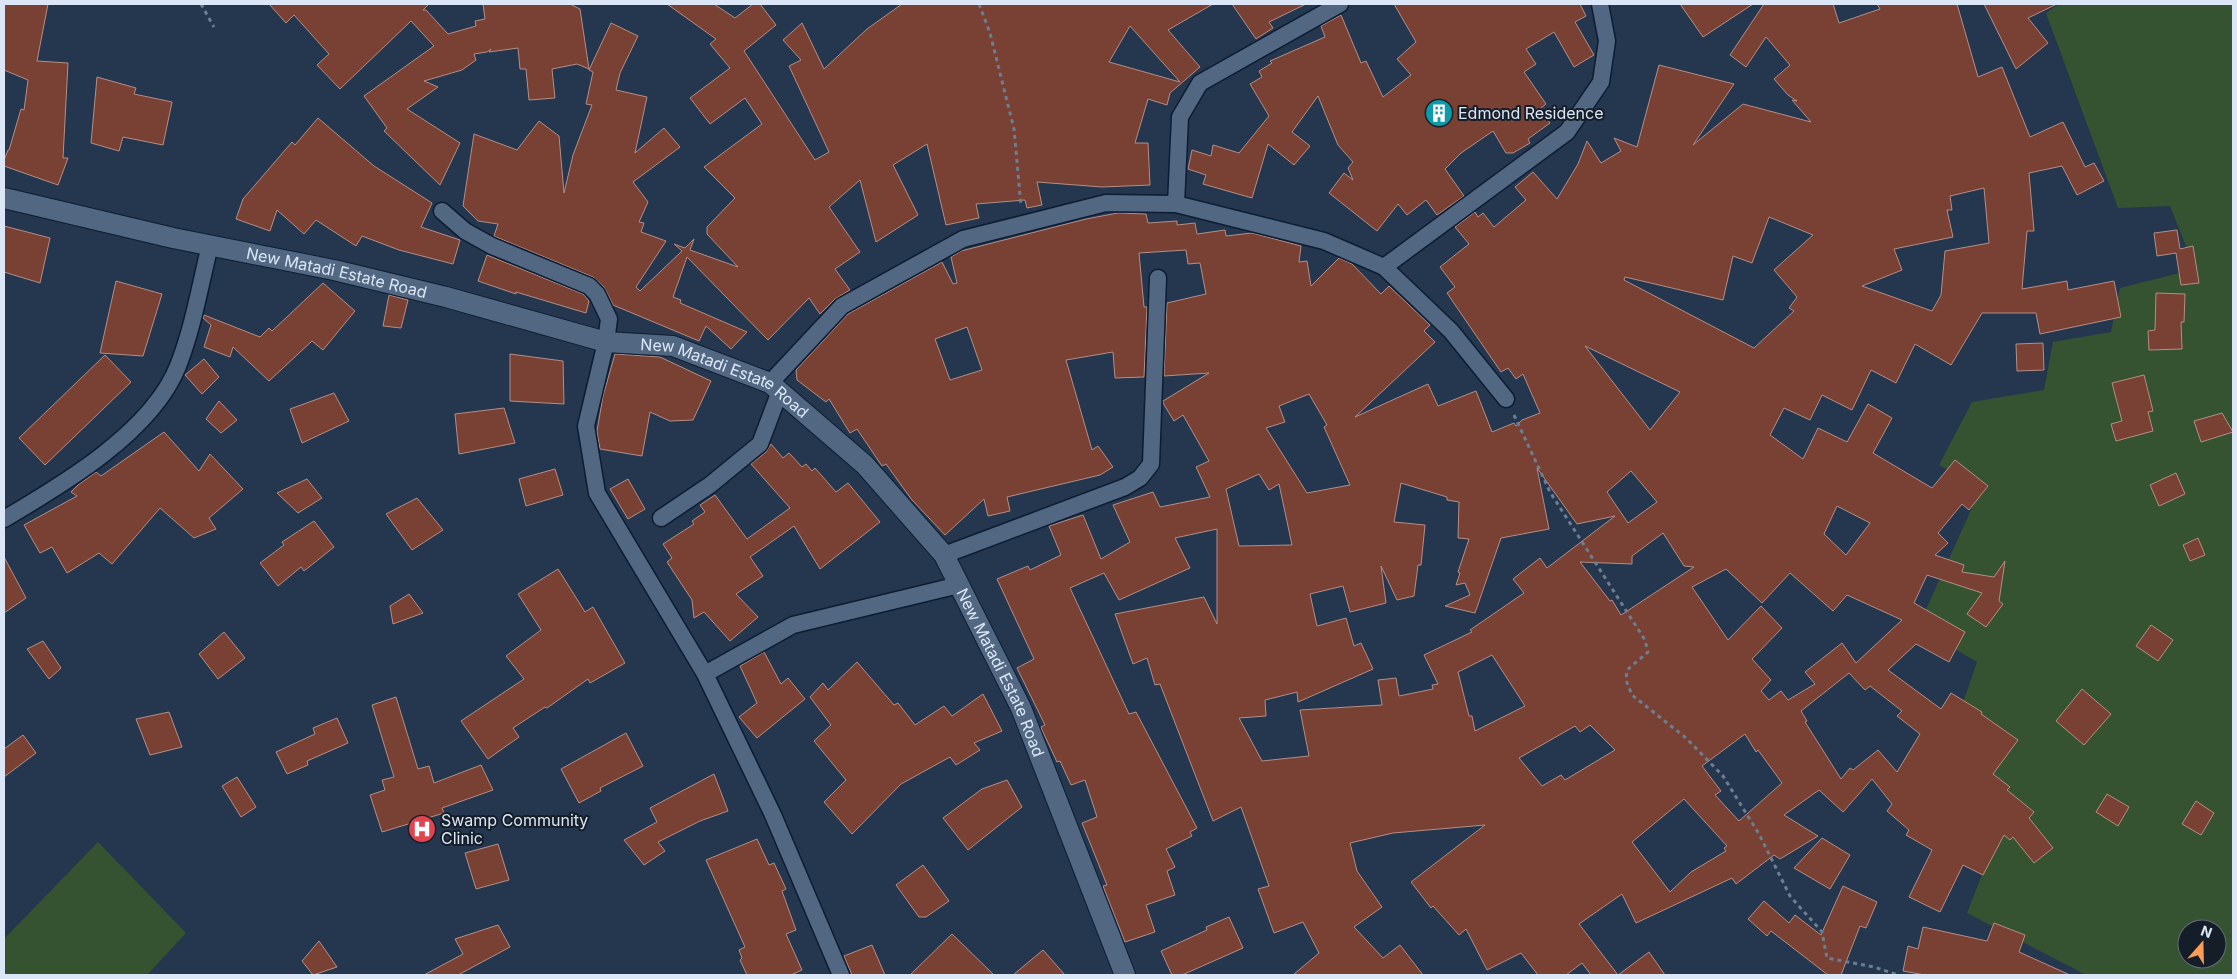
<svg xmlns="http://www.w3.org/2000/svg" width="2237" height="979" viewBox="0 0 2237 979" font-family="Inter,sans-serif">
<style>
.green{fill:#355331;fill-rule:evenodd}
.building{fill:#794034;stroke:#b58e86;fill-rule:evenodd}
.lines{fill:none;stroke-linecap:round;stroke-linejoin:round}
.minor-casing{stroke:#0c1d33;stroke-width:19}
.tertiary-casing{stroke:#0c1d33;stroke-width:22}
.path{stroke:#6d7e91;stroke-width:3;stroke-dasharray:4 4;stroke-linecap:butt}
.minor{stroke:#526781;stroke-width:16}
.tertiary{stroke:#526781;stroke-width:20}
.labels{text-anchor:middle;stroke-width:4;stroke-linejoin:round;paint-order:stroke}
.poi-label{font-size:16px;fill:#dbe7f6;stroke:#151e28;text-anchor:start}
.street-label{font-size:16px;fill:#dbe7f6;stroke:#151e28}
</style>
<rect width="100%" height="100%" fill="#24374e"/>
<path class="green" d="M 2059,4 L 2233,4 L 2233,975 L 2086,975 L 1967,913 L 2005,816 L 1948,746 L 1977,662 L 1918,627 L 1981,488 L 1939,465 L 1972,402 L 2044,390 L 2053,342 L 2111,332 L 2120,288 L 2195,269 L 2170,206 L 2118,208 L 2046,13 ZM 2187,929 L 2217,929 L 2217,959 L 2187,959 Z
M 98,842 L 186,933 L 147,975 L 4,975 L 4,939 Z"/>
<path class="building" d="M 4,4 L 48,4 L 37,61 L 68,63 L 63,158 L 68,158 L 58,185 L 4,166 L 4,160 L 8,150 L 9,150 L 21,109 L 24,110 L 28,80 L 4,70 Z
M 269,4 L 429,4 L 423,10 L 426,10 L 448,34 L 476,26 L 475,21 L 485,19 L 483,4 L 570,4 L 580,9 L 589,69 L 577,64 L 552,69 L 555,98 L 529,100 L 526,69 L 520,69 L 518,48 L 489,52 L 491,49 L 487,52 L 474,54 L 476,60 L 462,70 L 424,81 L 438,87 L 407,109 L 460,143 L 440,185 L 384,131 L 387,128 L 364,96 L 434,46 L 411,21 L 340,89 L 317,65 L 329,54 L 294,15 L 286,23 Z
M 667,4 L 714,4 L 735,18 L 753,4 L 760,4 L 776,25 L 744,51 L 815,160 L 829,152 L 789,66 L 801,60 L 783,40 L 802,23 L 824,69 L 867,29 L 902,4 L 1213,4 L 1168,30 L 1200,67 L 1170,93 L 1167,105 L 1148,99 L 1135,143 L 1148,143 L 1150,185 L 1102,187 L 1037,182 L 1042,205 L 1027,208 L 1025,200 L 976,204 L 979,218 L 946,225 L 927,144 L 893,165 L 918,215 L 876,242 L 860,180 L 829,207 L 860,252 L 835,269 L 850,290 L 835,299 L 820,314 L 809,298 L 768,340 L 687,257 L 673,297 L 681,300 L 680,303 L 747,332 L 731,349 L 706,326 L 699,341 L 613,305 L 604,287 L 593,277 L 496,237 L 494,236 L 498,224 L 478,221 L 463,206 L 474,134 L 517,150 L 539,121 L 559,136 L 564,193 L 573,155 L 592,105 L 586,104 L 593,72 L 589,70 L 611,23 L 638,36 L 620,73 L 616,90 L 647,97 L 635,153 L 664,128 L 680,147 L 633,182 L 648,202 L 639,222 L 644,223 L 641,232 L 666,241 L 636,287 L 640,291 L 682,251 L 674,244 L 685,248 L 694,239 L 690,250 L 738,267 L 707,234 L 707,227 L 735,198 L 704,167 L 762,124 L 745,98 L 710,124 L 690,98 L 730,68 L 710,44 L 716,39 ZM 1130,26 L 1180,82 L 1109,62 Z
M 1232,4 L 1306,4 L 1269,22 L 1273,28 L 1256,39 Z
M 1394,4 L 1580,4 L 1586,16 L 1575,22 L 1594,55 L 1574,67 L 1554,32 L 1526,49 L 1536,64 L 1524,72 L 1546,104 L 1540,109 L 1550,123 L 1528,139 L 1530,143 L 1513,153 L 1506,153 L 1493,131 L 1461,153 L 1445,169 L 1464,196 L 1437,215 L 1426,200 L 1407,215 L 1398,204 L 1377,231 L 1329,193 L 1344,173 L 1353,180 L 1348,168 L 1353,162 L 1338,145 L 1318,96 L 1292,132 L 1310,146 L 1294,165 L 1268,144 L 1252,198 L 1203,184 L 1206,175 L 1188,169 L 1192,150 L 1211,156 L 1213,145 L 1239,153 L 1269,116 L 1250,84 L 1262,77 L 1259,71 L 1272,63 L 1270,61 L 1325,37 L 1321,26 L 1341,15 L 1361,63 L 1366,61 L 1383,97 L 1411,75 L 1397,59 L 1416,42 Z
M 1680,4 L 1753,4 L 1703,37 Z
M 1764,4 L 1833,4 L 1839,23 L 1880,9 L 1877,4 L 1957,4 L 1978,77 L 2002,67 L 2030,137 L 2063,122 L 2085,167 L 2094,163 L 2104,181 L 2077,195 L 2062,166 L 2029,173 L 2034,231 L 2027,231 L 2022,289 L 2067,281 L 2068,290 L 2114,281 L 2121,317 L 2040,334 L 2036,313 L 1982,313 L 1951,365 L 1915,344 L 1896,383 L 1871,370 L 1852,410 L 1822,395 L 1810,420 L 1784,408 L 1770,435 L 1803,459 L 1818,428 L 1847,442 L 1868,404 L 1892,418 L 1873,453 L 1932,488 L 1955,460 L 1988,486 L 1969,510 L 1962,504 L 1938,533 L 1948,543 L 1935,555 L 1964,565 L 1962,572 L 1994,577 L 2005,561 L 1999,601 L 2003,604 L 1986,627 L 1967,614 L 1982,593 L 1927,575 L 1914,603 L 1965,632 L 1949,662 L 1916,644 L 1888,670 L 1941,709 L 1951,693 L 1982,712 L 1981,714 L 2018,740 L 1993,774 L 2010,787 L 2007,790 L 2034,812 L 2029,818 L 2053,848 L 2034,863 L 2013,837 L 2010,840 L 2004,835 L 1983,875 L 1963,865 L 1940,912 L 1909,897 L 1932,850 L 1906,835 L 1909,830 L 1887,811 L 1892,804 L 1872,779 L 1843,812 L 1819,790 L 1784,815 L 1818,836 L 1780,859 L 1774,855 L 1736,884 L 1732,878 L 1636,923 L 1622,894 L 1579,924 L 1618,975 L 1649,952 L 1665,975 L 1591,975 L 1582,963 L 1566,975 L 1538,975 L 1521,953 L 1487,970 L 1466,929 L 1459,935 L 1433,906 L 1431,908 L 1411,882 L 1485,825 L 1393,833 L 1350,843 L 1357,871 L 1382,907 L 1354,927 L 1383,958 L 1400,945 L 1423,975 L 1293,975 L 1319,953 L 1303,922 L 1274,933 L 1258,889 L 1269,886 L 1241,807 L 1213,821 L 1160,684 L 1155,685 L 1147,658 L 1133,664 L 1115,614 L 1204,597 L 1217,624 L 1217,529 L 1175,538 L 1190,568 L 1119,600 L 1104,573 L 1070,588 L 1129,714 L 1136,712 L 1197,828 L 1190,832 L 1192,836 L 1166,849 L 1175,867 L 1167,871 L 1175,895 L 1146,905 L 1155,932 L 1125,942 L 1103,886 L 1107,885 L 1082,823 L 1097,817 L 1085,780 L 1071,785 L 1060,761 L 1057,762 L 1042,730 L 1041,727 L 1045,725 L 1017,668 L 1034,659 L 997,579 L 1028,566 L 1030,570 L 1061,555 L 1049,526 L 1083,515 L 1101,559 L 1130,542 L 1113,505 L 1153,492 L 1160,507 L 1210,497 L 1196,467 L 1209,461 L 1183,415 L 1174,421 L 1163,403 L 1163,401 L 1209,373 L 1164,376 L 1167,303 L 1206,294 L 1200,263 L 1188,264 L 1186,250 L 1139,253 L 1144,307 L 1147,307 L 1144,377 L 1115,378 L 1113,352 L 1066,360 L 1092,450 L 1098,446 L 1113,467 L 1100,475 L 1007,497 L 1010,511 L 988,516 L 984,499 L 945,535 L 912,500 L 886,464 L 882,466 L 857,429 L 850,433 L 829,399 L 826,402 L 797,380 L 796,370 L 848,314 L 942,262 L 953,284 L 957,283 L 951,257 L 961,251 L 1086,219 L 1118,213 L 1146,214 L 1148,223 L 1177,221 L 1177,225 L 1195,223 L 1197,234 L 1225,230 L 1226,236 L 1252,233 L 1301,246 L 1299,262 L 1307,261 L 1311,286 L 1339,258 L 1352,264 L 1381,294 L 1389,286 L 1430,325 L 1424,331 L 1435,342 L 1355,417 L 1428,384 L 1438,406 L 1476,391 L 1492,432 L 1514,423 L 1516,426 L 1522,420 L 1540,413 L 1523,374 L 1516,379 L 1508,368 L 1501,372 L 1447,293 L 1455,287 L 1440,267 L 1469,244 L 1455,227 L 1475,212 L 1478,217 L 1483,213 L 1494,227 L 1526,200 L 1515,187 L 1533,172 L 1557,199 L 1578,164 L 1587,141 L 1601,163 L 1621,151 L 1614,138 L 1637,147 L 1659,65 L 1734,84 L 1693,145 L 1743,104 L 1811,122 L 1792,100 L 1797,101 L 1788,95 L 1774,79 L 1790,65 L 1766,37 L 1746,67 L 1730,55 ZM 1984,188 L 1989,243 L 1945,251 L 1941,295 L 1932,311 L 1862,286 L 1902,270 L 1894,249 L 1953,237 L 1947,210 L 1952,210 L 1950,196 ZM 1769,217 L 1813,235 L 1774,270 L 1797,297 L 1789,308 L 1794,311 L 1754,348 L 1624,280 L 1625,277 L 1723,300 L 1733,256 L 1752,263 ZM 967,327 L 982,370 L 950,380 L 935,339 ZM 1585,346 L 1680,392 L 1650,430 ZM 1309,394 L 1327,425 L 1324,427 L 1350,485 L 1307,493 L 1266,428 L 1285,422 L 1279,406 ZM 1537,468 L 1577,524 L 1615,516 L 1547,568 L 1540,558 L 1513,579 L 1524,593 L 1470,630 L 1472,632 L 1424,655 L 1438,684 L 1432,685 L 1433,689 L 1399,696 L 1396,678 L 1378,680 L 1382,705 L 1300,710 L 1309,756 L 1262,761 L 1239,718 L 1266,716 L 1265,700 L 1297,692 L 1298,702 L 1373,669 L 1361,643 L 1354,646 L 1346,618 L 1317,626 L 1310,594 L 1343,586 L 1350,612 L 1386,603 L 1381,566 L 1397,600 L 1414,596 L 1418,565 L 1421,565 L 1425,525 L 1394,522 L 1401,483 L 1447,497 L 1447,500 L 1459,502 L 1458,538 L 1469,539 L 1458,572 L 1460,573 L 1456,585 L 1465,583 L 1470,595 L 1445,606 L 1475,613 L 1501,538 L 1549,529 ZM 1631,471 L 1657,502 L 1628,523 L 1607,492 ZM 1259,474 L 1269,490 L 1279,484 L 1292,545 L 1239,546 L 1226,489 ZM 1837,506 L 1870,523 L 1846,555 L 1824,534 ZM 1663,533 L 1684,566 L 1694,567 L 1621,615 L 1612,600 L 1610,601 L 1580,562 L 1632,564 L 1632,556 ZM 1726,569 L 1762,603 L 1790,573 L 1833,611 L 1847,595 L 1902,620 L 1856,663 L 1842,643 L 1805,672 L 1815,684 L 1788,700 L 1781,691 L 1769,700 L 1761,691 L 1771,680 L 1752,659 L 1782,628 L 1761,606 L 1728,640 L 1692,587 ZM 1492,655 L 1525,706 L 1475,731 L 1472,716 L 1469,716 L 1458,672 ZM 1849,673 L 1865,690 L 1870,686 L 1902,711 L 1897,716 L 1920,734 L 1897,772 L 1878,750 L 1853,770 L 1850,768 L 1841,779 L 1805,722 L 1807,721 L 1801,711 ZM 1590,725 L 1615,750 L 1565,780 L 1561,775 L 1542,786 L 1519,758 L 1575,726 L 1580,732 ZM 1745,734 L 1756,752 L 1758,750 L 1782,783 L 1739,821 L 1715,795 L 1721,791 L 1702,766 ZM 1684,799 L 1727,846 L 1724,848 L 1726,851 L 1691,872 L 1670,892 L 1632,842 Z
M 1984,4 L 2057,4 L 2028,18 L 2048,43 L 2016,69 Z
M 97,77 L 136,88 L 134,94 L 172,102 L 163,145 L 123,137 L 119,151 L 91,143 Z
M 318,118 L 374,166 L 432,203 L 421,227 L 460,240 L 453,264 L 399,250 L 362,236 L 356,246 L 316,220 L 304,234 L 277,210 L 270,231 L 236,219 L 243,199 L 292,142 L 295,145 Z
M 4,226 L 50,238 L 40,283 L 4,272 Z
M 2177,230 L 2180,249 L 2193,246 L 2199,283 L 2181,285 L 2176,253 L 2157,256 L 2154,233 Z
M 487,255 L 583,294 L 589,301 L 586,313 L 516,292 L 516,294 L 478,281 Z
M 116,281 L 162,294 L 143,356 L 100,353 Z
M 323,283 L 355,311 L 323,350 L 312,341 L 269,381 L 233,347 L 230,357 L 204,347 L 211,325 L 203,318 L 204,315 L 260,337 L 269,328 L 272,331 Z
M 2156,293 L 2185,294 L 2184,322 L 2181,322 L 2182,349 L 2149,350 L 2148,331 L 2155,330 Z
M 389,295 L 408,300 L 401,328 L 383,326 Z
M 2043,343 L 2044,370 L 2017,371 L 2016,344 Z
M 510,354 L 563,361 L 564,404 L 510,401 Z
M 615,354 L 660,357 L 711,381 L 693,420 L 670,421 L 650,412 L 642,456 L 600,449 L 597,431 L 603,396 Z
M 105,355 L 131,382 L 45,465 L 19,438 Z
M 204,359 L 219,377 L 202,394 L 185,375 Z
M 2144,375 L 2153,411 L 2148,412 L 2153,431 L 2116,441 L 2111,424 L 2122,421 L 2112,383 Z
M 334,393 L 349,421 L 302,443 L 290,409 Z
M 219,401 L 237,420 L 221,433 L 206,419 Z
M 504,408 L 515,443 L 459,454 L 455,414 Z
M 2222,413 L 2233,432 L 2201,442 L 2194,421 Z
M 164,432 L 199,471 L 210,454 L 243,489 L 209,518 L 216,529 L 194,538 L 160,508 L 112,564 L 99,553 L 67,573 L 52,547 L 40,553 L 24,525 L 77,496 L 71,492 L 78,485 L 96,472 L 101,476 Z
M 771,444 L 783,458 L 789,453 L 802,467 L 806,464 L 812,471 L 815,468 L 836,492 L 848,483 L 880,522 L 820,569 L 794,526 L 750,557 L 763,576 L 736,594 L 758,617 L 730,641 L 704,612 L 694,618 L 692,600 L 667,562 L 672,558 L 663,544 L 694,524 L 692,521 L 705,512 L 700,505 L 715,495 L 747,539 L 790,508 L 751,464 L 766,452 Z
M 555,469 L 563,495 L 526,506 L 519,479 Z
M 2176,473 L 2185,494 L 2159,506 L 2150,485 Z
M 307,479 L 322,498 L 298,513 L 277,493 Z
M 628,479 L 645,509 L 628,519 L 610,489 Z
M 417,498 L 443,530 L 412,550 L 386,514 Z
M 314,521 L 334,547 L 304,571 L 301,567 L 278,586 L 260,563 L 284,545 L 282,542 Z
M 2198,538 L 2205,555 L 2190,561 L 2183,545 Z
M 4,557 L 26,598 L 4,613 Z
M 558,569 L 585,612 L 593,607 L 625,663 L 590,683 L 588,679 L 547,708 L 545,707 L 513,728 L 519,737 L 488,759 L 461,721 L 524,679 L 506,656 L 541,630 L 518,594 Z
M 409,594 L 423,613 L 393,624 L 390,606 Z
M 2151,625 L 2173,640 L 2158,661 L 2136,646 Z
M 224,632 L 245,658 L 218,679 L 199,654 Z
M 43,641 L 61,668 L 49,679 L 27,649 Z
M 764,652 L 781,684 L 788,678 L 805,699 L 757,738 L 739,717 L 757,703 L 740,666 Z
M 857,662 L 894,705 L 898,703 L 915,725 L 944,706 L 952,716 L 983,694 L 1002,731 L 974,743 L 980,750 L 956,765 L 950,757 L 901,784 L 852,834 L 824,802 L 846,780 L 814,741 L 831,725 L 810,697 L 823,683 L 828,690 Z
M 2082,689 L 2111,714 L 2084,745 L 2056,721 Z
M 396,697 L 418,769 L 429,766 L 434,783 L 481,765 L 493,790 L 442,808 L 444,813 L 382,832 L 370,795 L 385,790 L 382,780 L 394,777 L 372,705 Z
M 169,712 L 182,747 L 150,755 L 136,719 Z
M 337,718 L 348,743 L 307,761 L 308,765 L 287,774 L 276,752 L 315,734 L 313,728 Z
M 626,733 L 643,766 L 600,788 L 601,791 L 579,803 L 561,769 Z
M 23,735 L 36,753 L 4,777 L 4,749 Z
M 714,774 L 728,811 L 700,821 L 658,842 L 665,851 L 644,865 L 624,840 L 657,822 L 650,808 Z
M 237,777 L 256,807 L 241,817 L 222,786 Z
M 1007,780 L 1022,807 L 968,850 L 943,818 L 982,789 Z
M 2107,794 L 2129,807 L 2118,826 L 2096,812 Z
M 2196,801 L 2214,813 L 2201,835 L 2182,824 Z
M 1822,838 L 1850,855 L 1830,889 L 1794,868 Z
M 757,839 L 769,865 L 774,863 L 786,889 L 782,891 L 796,930 L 786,934 L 802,970 L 791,975 L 747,975 L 740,960 L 742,958 L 739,950 L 745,947 L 706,860 Z
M 498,844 L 509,880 L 476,889 L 465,853 Z
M 923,865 L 949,901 L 926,917 L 919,917 L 896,885 Z
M 1843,886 L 1877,902 L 1866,928 L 1860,926 L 1841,975 L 1828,975 L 1771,931 L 1767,936 L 1748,919 L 1764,901 L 1789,923 L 1795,915 L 1821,935 Z
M 1229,917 L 1243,948 L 1182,975 L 1172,975 L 1161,951 L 1207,930 L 1206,927 Z
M 1994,923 L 2025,935 L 2019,952 L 2070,975 L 1925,975 L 1903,971 L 1908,946 L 1918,949 L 1923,927 L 1987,941 Z
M 498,925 L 510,947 L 458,975 L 424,975 L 463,954 L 455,939 Z
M 952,934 L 994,975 L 910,975 Z
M 319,941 L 337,967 L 313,975 L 302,961 Z
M 872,945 L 885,975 L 852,975 L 844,956 Z
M 1043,950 L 1065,975 L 1013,975 Z"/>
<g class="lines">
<g class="minor-casing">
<path id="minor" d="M 1176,204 L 1180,117 L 1200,83 L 1340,4
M 442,211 L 465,231 L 492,246 L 589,286 L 597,294 L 609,319 L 606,342 L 586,426 L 597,493 L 705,674 L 773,815 L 841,975
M 1384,267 L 1567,132 L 1601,82 L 1607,41 L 1600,4
M 770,383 L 842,306 L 963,239 L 1106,203 L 1176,204 L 1324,241 L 1384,267 L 1451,331 L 1506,399
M 661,518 L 710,485 L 760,444 L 780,391
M 4,519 C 62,485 152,432 178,366 C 193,328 200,286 210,245
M 944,555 L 1125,487 L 1140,478 L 1151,464 L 1158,278
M 705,674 L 793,625 L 959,585"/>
</g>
<g class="tertiary-casing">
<g id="tertiary">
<path id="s1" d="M 4,198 L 173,238 L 334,270 L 446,297 L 606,342 L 673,346 L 770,383 L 865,465 L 944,555 L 1021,708 L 1125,975"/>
</g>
</g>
<path class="path" d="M 201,4 L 214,27
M 979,4 L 990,33 L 1014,129 L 1021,206
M 1514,415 L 1550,492 L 1645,640 L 1648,652 L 1627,670 L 1626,680 L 1632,695 L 1686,738 L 1723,776 L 1759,834 L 1790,896 L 1822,932 L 1827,958 L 1874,967 L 1898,975"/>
<use href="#minor" class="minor"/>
<use href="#tertiary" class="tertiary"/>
</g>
<defs>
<g id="building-disc" transform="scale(1.4375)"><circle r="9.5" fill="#0f9aa8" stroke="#151e28"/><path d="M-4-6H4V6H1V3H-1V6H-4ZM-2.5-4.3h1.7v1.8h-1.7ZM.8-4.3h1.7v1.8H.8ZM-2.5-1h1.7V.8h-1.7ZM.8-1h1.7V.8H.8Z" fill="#fff"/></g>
<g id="hospital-disc" transform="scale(1.4375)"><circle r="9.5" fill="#e0444e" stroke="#151e28"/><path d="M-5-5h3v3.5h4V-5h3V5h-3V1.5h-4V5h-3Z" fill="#fff"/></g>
</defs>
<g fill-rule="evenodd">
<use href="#building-disc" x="1439" y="113"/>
<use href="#hospital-disc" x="422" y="829"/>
</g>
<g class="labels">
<g class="poi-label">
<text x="1458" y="119">Edmond Residence</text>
<text x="441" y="826">Swamp Community<tspan x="441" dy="18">Clinic</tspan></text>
</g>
<g class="street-label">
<text dy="6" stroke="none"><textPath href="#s1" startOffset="341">New Matadi Estate Road</textPath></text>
<text dy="6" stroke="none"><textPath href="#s1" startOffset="746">New Matadi Estate Road</textPath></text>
<text dy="6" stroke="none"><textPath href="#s1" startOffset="1166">New Matadi Estate Road</textPath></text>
</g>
</g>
<rect width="2237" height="979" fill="none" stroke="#dbe7f6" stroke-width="10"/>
<g transform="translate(2202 944) rotate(20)"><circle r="24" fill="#151e28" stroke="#646e7a"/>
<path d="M0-4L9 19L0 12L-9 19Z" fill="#fd9c55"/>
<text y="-8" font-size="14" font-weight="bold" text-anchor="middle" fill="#dbe7f6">N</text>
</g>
</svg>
